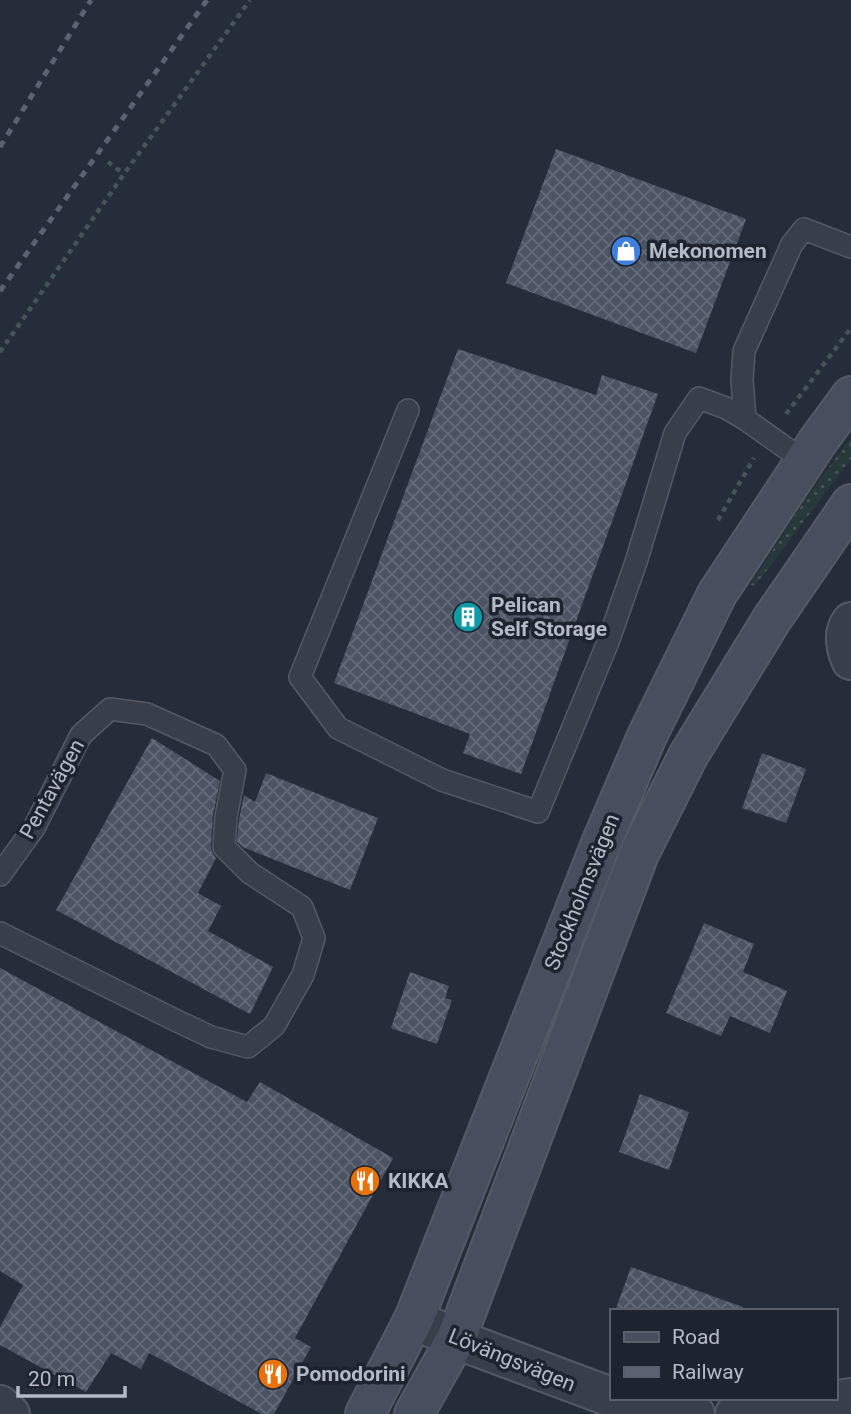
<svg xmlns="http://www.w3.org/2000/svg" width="851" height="1414" viewBox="0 0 851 1414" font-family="Roboto,sans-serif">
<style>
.grass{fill:url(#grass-dots)}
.building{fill:url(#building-cross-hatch)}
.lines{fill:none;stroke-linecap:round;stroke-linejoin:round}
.lane-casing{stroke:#545a65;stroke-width:24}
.street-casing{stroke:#545a65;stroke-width:42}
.secondary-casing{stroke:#545a65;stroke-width:42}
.path{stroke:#455458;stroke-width:4.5;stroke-dasharray:5 5;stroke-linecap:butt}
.lane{stroke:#393f4a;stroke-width:21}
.street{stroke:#393f4a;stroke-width:38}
.secondary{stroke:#474e5d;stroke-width:38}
.rail{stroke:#5b6271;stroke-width:5;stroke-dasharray:7 7;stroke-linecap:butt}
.labels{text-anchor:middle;stroke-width:7;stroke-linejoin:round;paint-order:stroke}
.poi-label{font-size:21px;font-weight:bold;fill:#b4bac6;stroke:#1e242f;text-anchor:start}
.street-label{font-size:21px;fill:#b4bac6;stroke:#1e242f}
</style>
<defs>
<pattern id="grass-dots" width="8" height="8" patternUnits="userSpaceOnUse" patternTransform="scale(1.75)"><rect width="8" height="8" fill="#28393c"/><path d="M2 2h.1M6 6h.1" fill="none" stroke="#455457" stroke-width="1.8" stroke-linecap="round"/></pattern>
<pattern id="building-cross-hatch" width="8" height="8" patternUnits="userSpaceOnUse" patternTransform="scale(1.75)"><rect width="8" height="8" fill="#4c5463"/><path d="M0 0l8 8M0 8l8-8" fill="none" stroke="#636a78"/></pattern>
</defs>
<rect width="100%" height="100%" fill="#252c3a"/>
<path class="grass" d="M 851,437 L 851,459 L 755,586 L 750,585 L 805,500 Z"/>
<path class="building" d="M 556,149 L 746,219 L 696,353 L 506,283 Z
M 458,349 L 596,395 L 602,375 L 658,394 L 521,774 L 463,753 L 470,734 L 334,683 Z
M 152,738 L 220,781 L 213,815 L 211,846 L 212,852 L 216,858 L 198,893 L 221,906 L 208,931 L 273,967 L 250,1014 L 56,910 Z
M 762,753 L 806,769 L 786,823 L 742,808 Z
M 266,773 L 378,818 L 350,890 L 243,847 L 237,842 L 239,819 L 244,795 L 255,802 Z
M 704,923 L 754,944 L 743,972 L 787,991 L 770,1033 L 730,1016 L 721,1036 L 666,1013 Z
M 0,968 L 247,1102 L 260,1082 L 393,1158 L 295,1338 L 311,1347 L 274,1414 L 262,1414 L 149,1353 L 141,1369 L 111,1353 L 86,1392 L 0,1345 L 0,1327 L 23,1285 L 0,1271 Z
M 410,972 L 449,986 L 445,998 L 452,1000 L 437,1044 L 391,1028 Z
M 640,1094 L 689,1112 L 669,1170 L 619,1152 Z
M 631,1267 L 743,1307 L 742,1311 L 615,1311 Z"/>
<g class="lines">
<g class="lane-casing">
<path id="lane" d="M 408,410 L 300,677 L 338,728 L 442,780 L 538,812 L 608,642 L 636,562 L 675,433 L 699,398 L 726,408 L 745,419
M 804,461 L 745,419 L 742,380 L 744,351 L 792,244 L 804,229 L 851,247
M 0,875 L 34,828 L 81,735 L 110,709 L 147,714 L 216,745 L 235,770 L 226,817 L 224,847 L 250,873 L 302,907 L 314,938 L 303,975 L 274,1026 L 248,1047 L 211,1037 L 177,1021 L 0,933"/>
</g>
<g class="street-casing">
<path id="street" d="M 851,622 C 843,633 846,648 851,660
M 414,1319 L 456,1339 L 611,1397
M 614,1398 L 649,1410 L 695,1414
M 0,1405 L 10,1414
M 735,1414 L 851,1398"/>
</g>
<g class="secondary-casing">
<path id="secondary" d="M 365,1414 L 414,1319 L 602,841 L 647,736 L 717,594 L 818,441 L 851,396
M 414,1414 L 456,1339 L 639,854 L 688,756 L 772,619 L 851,504"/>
</g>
<path class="path" d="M 108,162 L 124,174
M 0,352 L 124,174 L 250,0
M 786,414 L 851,328
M 718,520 L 754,458"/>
<use href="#lane" class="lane"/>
<use href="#street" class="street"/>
<use href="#secondary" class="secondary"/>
<path class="rail" d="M 0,147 L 91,0
M 0,291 L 207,0"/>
</g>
<defs>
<g id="shop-disc" transform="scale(1.575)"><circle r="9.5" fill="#3f7fe0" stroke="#1e242f"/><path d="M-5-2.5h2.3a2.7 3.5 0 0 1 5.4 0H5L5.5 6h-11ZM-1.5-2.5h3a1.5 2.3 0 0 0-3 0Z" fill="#fff"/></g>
<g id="building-disc" transform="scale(1.575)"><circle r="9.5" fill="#0f9aa8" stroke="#1e242f"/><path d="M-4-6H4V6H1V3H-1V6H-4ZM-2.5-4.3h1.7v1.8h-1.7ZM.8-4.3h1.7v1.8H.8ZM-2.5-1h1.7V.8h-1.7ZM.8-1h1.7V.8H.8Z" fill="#fff"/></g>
<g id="restaurant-disc" transform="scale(1.575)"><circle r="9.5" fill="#e8710a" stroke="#1e242f"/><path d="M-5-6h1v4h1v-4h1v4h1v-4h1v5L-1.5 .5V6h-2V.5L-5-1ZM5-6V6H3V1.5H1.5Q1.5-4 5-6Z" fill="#fff"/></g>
</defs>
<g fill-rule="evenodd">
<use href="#shop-disc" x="626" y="251"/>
<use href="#building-disc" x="468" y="617"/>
<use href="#restaurant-disc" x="365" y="1181"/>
<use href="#restaurant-disc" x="273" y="1374"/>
</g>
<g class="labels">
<g class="poi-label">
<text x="649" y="258">Mekonomen</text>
<text x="491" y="612">Pelican<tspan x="491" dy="24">Self Storage</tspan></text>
<text x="388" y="1188">KIKKA</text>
<text x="296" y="1381">Pomodorini</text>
</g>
<g class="street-label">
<text transform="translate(52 789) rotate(-61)" y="7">Pentavägen</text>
<text transform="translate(582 892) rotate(-68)" y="7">Stockholmsvägen</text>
<text transform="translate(512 1360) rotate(22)" y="7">Lövängsvägen</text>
</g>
</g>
<rect x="610" y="1309" width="228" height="91" fill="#1e242f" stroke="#5a606b" stroke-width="2"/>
<rect x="624" y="1332" width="35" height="10" fill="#474e5d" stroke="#5a606b" stroke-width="2"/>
<text x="672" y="1344" font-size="21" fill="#b4bac6">Road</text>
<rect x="624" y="1367" width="35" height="10" fill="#5b6271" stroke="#5a606b" stroke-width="2"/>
<text x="672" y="1379" font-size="21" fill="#b4bac6">Railway</text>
<path d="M18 1386v10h107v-10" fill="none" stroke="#b4bac6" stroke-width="3.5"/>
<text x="28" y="1386" font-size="21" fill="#b4bac6" stroke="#1e242f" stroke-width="5" paint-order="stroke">20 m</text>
</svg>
